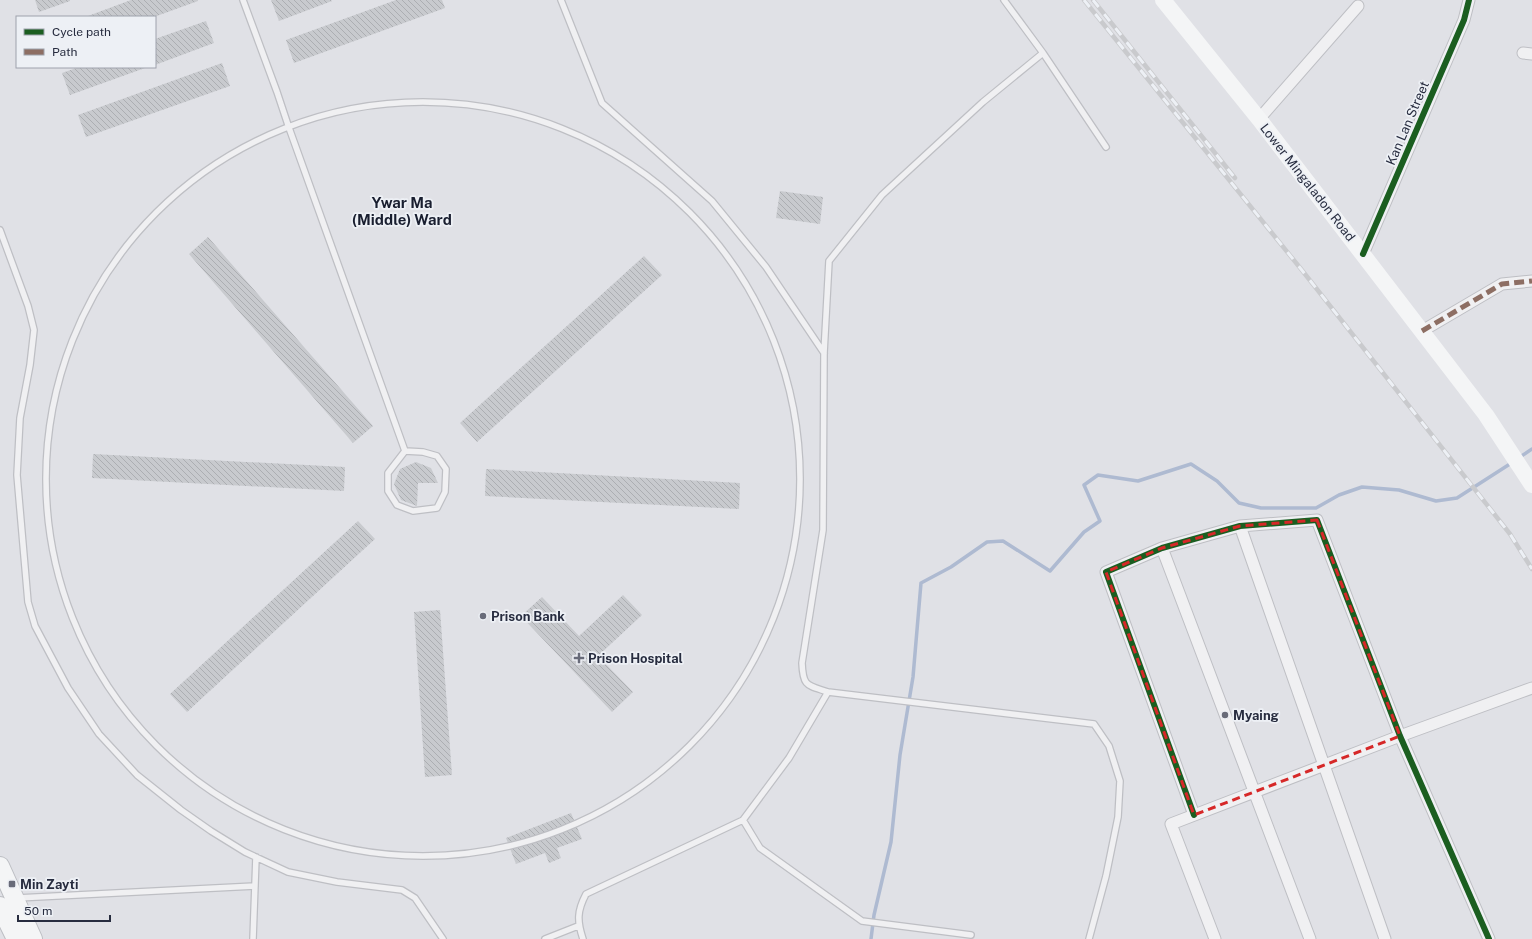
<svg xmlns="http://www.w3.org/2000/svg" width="1532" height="939" viewBox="0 0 1532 939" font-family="'Public Sans',sans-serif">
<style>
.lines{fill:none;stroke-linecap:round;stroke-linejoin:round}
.stream{stroke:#aebad1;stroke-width:3.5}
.building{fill:url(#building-back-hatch)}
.lane-casing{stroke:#bebfc4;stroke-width:8}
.street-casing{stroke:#bebfc4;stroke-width:13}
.primary-casing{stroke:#bcbec3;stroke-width:20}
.lane{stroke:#f0f0f2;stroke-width:5.5}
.street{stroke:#f0f0f2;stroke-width:11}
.secondary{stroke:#f4f5f6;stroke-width:16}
.primary{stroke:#f4f5f6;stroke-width:18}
.rail-casing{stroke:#c9cacd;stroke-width:4.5}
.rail{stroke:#edf0f5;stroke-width:3;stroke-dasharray:9;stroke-linecap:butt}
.quiet{stroke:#8d6e63;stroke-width:5;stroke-dasharray:10 5;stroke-linecap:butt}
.cycleway-casing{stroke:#edf0f5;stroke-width:8}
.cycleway{stroke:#1b5e20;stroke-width:6}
.marked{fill:none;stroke:#d62828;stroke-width:3;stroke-dasharray:8 5;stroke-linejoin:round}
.poi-dot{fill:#686b79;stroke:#edf0f5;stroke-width:1.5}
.labels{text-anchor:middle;stroke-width:3.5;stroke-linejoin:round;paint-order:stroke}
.street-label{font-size:13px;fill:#272c3f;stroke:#edf0f5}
.poi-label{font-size:13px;font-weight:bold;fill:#272c3f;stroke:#edf0f5;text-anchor:start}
.quarter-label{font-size:15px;font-weight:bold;fill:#191e2f;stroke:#edf0f5}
</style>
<defs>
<pattern id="building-back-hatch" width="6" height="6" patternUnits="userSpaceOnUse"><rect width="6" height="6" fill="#c8cace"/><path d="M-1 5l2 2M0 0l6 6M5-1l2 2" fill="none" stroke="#acaeb2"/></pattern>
</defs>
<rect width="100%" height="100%" fill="#e0e1e6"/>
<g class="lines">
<path class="stream" d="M 1520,457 L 1532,449
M 871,939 L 874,915 L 891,842 L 900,755 L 913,677 L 921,583 L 951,567 L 987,542 L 1003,541 L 1050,571 L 1084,532 L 1100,521 L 1084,485 L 1098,475 L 1138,481 L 1191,464 L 1217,481 L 1239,503 L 1261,508 L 1316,508 L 1339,495 L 1362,487 L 1399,490 L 1436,501 L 1457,498 L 1513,462"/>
</g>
<path class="building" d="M 35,0 L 70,0 L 70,1 L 39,12 Z
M 131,0 L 198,0 L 198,1 L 154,17 L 88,17 L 88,16 Z
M 271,0 L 331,0 L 332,1 L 279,21 Z
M 396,0 L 442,0 L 445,8 L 294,63 L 286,40 Z
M 206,21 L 214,43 L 155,65 L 155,39 Z
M 222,63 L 230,86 L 86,137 L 78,115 Z
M 79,67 L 145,67 L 145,68 L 70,95 L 62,73 Z
M 780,191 L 823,197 L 820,224 L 776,218 Z
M 208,237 L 373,426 L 353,443 L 189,254 Z
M 644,256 L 662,275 L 477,442 L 460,423 Z
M 93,454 L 345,467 L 344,491 L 92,478 Z
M 416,462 L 431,468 L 438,483 L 418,483 L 417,506 L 401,500 L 394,484 L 400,469 Z
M 486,469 L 740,483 L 739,509 L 485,496 Z
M 358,521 L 375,539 L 187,712 L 170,694 Z
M 623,595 L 642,615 L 598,656 L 633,692 L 612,712 L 521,616 L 542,597 L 579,636 Z
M 440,610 L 452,775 L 425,777 L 414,612 Z
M 571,813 L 582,839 L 557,848 L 561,858 L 549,863 L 545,853 L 516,864 L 506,838 Z"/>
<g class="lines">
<g class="lane-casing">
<path id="lane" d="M 243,0 L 277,92 L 288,125 L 405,451
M 561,0 L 602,103 L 712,201 L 766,267 L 824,353
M 1004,0 L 1043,53
M46 479a377 377 0 1 1 754 0a377 377 0 1 1-754 0Z
M 0,230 L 28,306 L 34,330 L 30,365 L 20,418 L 17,475 L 28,602 L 35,626 L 68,688 L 99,734 L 137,775 L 181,810 L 211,831 L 245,852 L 288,872 L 337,882 L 402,890 L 415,898 L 443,939
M 405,451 L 423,452 L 437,456 L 446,469 L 445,492 L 437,508 L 413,511 L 397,505 L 388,491 L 388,473 Z
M 743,820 L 760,848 L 862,921 L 971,935
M 17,898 L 255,886
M 253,939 L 256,857
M 545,939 L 578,926
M 583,939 C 577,921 577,911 586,894 L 743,820 L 789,758 L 828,692
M 1089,939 L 1106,876 L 1118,817 L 1120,781 L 1109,746 L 1094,724 L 828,692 C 807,685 803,687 802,663 L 823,530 L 824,353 L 829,261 L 882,195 L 983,102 L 1043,53 L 1106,147"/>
</g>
<g class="street-casing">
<path id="street" d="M 1523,53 L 1532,54
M 1259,119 L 1358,6
M 1363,254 L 1464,20 L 1469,0
M 1422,331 L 1502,284 L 1532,281
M 1240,526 L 1385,939
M 1162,548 L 1310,939
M 1194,815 L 1106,572 L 1162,548 L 1240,526 L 1317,520 L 1400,736 L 1489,939
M 1215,939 L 1171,824 L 1400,736 L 1532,688"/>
</g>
<g class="primary-casing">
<path id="primary" d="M 0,866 L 33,939
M 0,906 L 16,939"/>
</g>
<use href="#lane" class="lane"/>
<use href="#street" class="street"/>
<path class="secondary" d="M 1163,0 L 1259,119 L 1486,415 L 1532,485"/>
<use href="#primary" class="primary"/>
<g class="rail-casing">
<path id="rail" d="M 1084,0 L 1301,269 L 1510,534 L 1532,569
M 1093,0 L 1235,178"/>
</g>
<use href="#rail" class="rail"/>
<path class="quiet" d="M 1422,331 L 1502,284 L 1532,281"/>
<g class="cycleway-casing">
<path id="cycleway" d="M 1363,254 L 1464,20 L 1469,0
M 1194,815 L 1106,572 L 1162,548 L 1240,526 L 1317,520 L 1400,736 L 1489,939"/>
</g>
<use href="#cycleway" class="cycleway"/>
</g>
<path class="marked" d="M 1317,520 L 1400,736 L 1194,815 L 1106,572 L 1162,548 L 1240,526 Z"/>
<g class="poi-dot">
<circle cx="483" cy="616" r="4"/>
<path d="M577 652h4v4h4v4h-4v4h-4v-4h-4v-4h4z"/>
<circle cx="1225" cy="715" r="4"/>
<rect x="8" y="880" width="8" height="8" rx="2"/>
</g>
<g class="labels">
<g class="street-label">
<text transform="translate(1407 123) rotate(-67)" y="5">Kan Lan Street</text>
<text transform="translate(1308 182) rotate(52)" y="5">Lower Mingaladon Road</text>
</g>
<g class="poi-label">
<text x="491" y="621">Prison Bank</text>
<text x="588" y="663">Prison Hospital</text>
<text x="1233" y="720">Myaing</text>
<text x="20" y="889">Min Zayti</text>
</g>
<g class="quarter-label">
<text x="402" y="208">Ywar Ma<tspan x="402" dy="17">(Middle) Ward</tspan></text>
</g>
</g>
<rect x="16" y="16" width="140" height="52" fill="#edf0f5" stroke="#9ea2ac"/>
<rect x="24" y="29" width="20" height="6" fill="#1b5e20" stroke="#9ea2ac"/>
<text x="52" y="36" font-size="12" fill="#272c3f">Cycle path</text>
<rect x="24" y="49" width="20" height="6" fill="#8d6e63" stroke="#9ea2ac"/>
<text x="52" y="56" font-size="12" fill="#272c3f">Path</text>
<path d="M18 915v6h92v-6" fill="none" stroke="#272c3f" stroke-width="2"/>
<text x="24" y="915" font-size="12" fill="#272c3f" stroke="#edf0f5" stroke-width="3" paint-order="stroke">50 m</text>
</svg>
